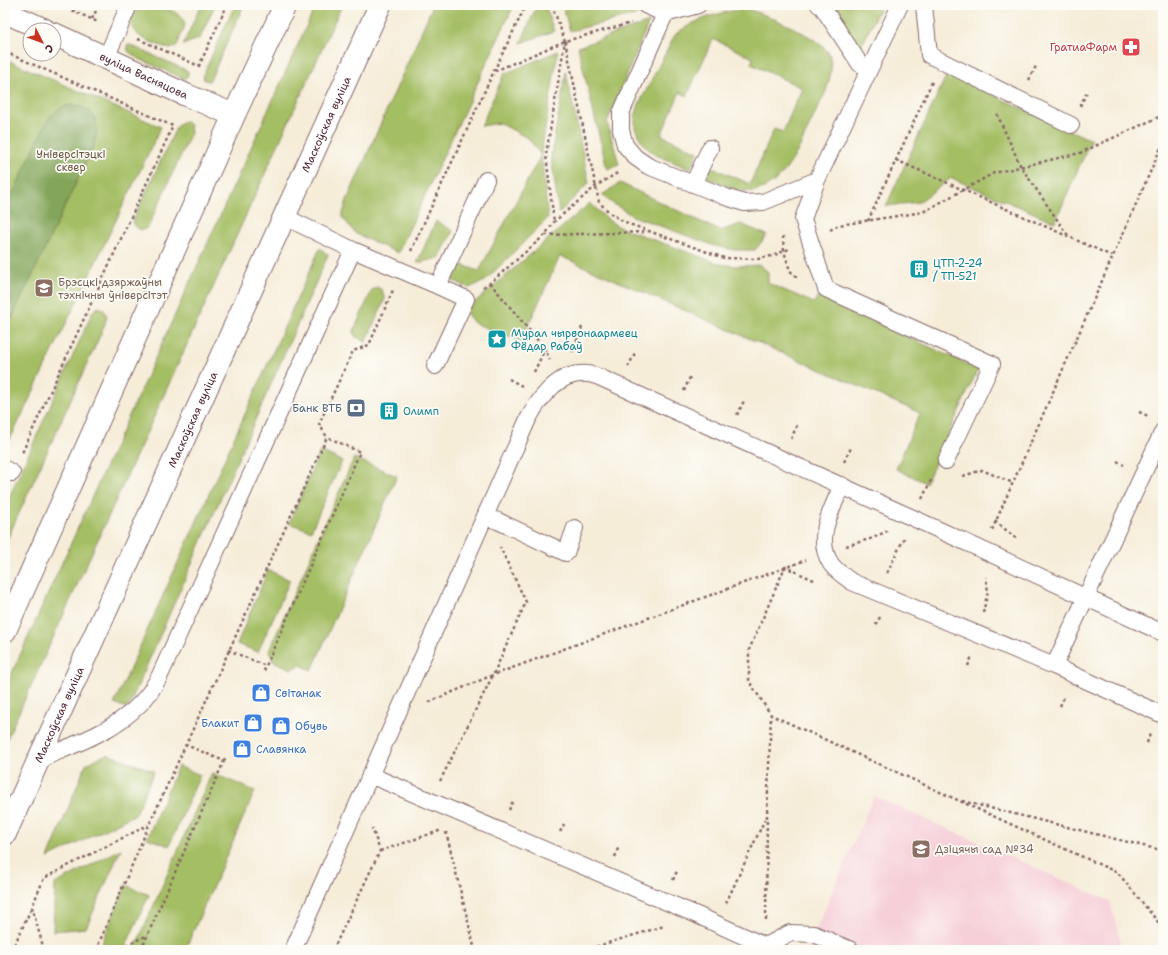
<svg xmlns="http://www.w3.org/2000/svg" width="1168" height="955" viewBox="0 0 1168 955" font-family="'Shantell Sans',sans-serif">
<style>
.built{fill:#f6cfd8}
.green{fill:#a4be64;stroke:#776e48}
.forest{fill:#83a55a;stroke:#666242}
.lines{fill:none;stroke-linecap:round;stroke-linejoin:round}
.lane-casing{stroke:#866768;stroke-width:18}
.street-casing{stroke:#866768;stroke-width:24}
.primary-casing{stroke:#866768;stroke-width:24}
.path{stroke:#866768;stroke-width:2.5;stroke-dasharray:3 3;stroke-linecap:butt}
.lane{stroke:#fff;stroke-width:16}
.street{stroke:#fff;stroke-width:22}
.primary{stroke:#fff;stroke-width:22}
.labels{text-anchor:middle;stroke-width:3.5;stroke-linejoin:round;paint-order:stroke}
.health-label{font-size:11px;fill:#be3a42;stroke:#fdfcf7;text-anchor:end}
.street-label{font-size:11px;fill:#4a1f2b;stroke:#fdfcf7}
.park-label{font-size:11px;fill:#6a573f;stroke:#fdfcf7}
.culture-label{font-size:11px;fill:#0d838f;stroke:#fdfcf7;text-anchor:start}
.education-label{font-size:11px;fill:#785e54;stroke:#fdfcf7;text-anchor:start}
.service-label{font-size:11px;fill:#4e5e75;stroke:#fdfcf7;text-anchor:end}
.shop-label{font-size:11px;fill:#366cbe;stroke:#fdfcf7;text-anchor:start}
</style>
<rect width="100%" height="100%" fill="#fdfcf7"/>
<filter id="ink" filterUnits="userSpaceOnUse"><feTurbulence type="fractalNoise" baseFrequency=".025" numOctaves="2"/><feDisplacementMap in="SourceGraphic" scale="8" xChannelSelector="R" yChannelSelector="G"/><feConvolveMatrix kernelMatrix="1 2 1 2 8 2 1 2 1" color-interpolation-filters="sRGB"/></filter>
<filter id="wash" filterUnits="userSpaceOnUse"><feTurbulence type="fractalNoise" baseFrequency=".012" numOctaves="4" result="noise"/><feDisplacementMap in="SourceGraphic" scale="16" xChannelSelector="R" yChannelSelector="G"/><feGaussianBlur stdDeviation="0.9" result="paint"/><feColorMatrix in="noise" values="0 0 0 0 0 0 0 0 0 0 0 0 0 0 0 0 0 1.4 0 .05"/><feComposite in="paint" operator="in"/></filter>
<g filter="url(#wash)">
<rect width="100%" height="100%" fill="#f6edd9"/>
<path class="built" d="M 874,796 L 1110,901 L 1123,950 L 807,950 Z"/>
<path class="green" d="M 145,5 C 158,4 183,11 185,25 L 177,46 L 170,49 C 157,44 125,36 132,18 C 134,12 139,8 145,5 Z
M 201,5 L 215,5 L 200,38 L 183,45 Z
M 235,5 L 244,5 L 211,78 L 209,81 L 204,80 L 203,75 Z
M 316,5 L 342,5 L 5,743 L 5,688 Z
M 433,5 L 514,5 L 398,253 L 356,234 L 342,217 L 347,200 Z
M 537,5 L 545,5 L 554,31 L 521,43 Z
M 562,5 L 626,5 L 632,6 L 636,15 L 570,31 Z
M 837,5 L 881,5 L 862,45 L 857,47 L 851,41 Z
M 747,9 C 766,14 820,37 829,54 C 833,63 831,74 828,84 C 826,94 819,104 815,114 C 806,132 799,152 787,168 C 780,177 770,187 758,190 C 741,195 722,184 706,177 L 711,167 L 750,184 L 774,129 L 783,132 L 802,88 L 751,64 L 753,58 L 713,39 L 687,96 L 680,92 L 661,135 L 698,152 L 690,169 L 656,155 L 647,148 L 640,139 L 635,128 L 635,117 L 639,104 L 675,35 C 693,19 723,11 747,9 Z
M 649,22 L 607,122 L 619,164 L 607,169 L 578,47 Z
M 127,45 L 130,45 L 188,71 L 188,75 L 186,78 L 182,78 L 137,58 L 128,51 Z
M 558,51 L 541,154 L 548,218 L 485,281 L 469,288 L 450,279 L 457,263 L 479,271 L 541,155 L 529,139 L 500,123 L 481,126 L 504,74 Z
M 5,59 L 161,127 L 5,450 Z
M 566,72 L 589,183 L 559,213 L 551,156 Z
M 947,74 L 1091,140 L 1055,222 L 951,178 L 919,202 L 886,206 Z
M 185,121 L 190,125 L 191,133 L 149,225 C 144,233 136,230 133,222 L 134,218 L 176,128 L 182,122 Z
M 620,183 L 720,231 L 741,224 L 767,235 L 755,250 L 735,250 L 715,246 L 633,216 L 609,201 L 602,195 Z
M 590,203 L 608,220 L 619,227 L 720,264 L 735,266 L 760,265 L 768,272 L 768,283 L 814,303 L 818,296 L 978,369 L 926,483 L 896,469 L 920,413 L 560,256 L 521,341 L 474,323 L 467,314 L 467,309 Z
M 436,221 L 453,231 L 439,258 L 417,263 Z
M 320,248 L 328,255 L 128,708 L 114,704 Z
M 377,287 L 382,290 L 385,299 L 366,342 L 355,336 L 354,330 L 372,290 Z
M 98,307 L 103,309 L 107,316 L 104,327 L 5,544 L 5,506 L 93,311 Z
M 320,451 L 342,461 L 311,531 L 289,523 Z
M 354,458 L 397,476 L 312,670 L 300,665 L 292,669 L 273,661 L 269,651 Z
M 268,570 L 290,580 L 258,652 L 237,644 Z
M 107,754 L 154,771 L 136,814 L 48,858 L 86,764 Z
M 178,766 L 200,775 L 169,846 L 147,838 Z
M 212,773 L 255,791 L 185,950 L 134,950 Z
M 121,849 L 86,928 L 53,931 L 55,884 Z
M 126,885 L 149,895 L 124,950 L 99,950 Z"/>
<path class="forest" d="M 71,105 C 97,108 100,122 94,145 L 5,333 L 5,210 L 47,121 C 54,112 59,107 71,105 Z"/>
</g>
<g filter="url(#ink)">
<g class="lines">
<g class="lane-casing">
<path id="lane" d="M 645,5 L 665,14 L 698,5
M 819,5 L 821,5 L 860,64 L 870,67
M 900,5 L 817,180 L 803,219 L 826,289 L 992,364 L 946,461
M 924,5 L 929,55 L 1071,125
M 665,14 L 621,113 L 621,130 L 625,145 L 635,157 L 648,166 L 726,197 L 744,203 L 763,202 L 817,180
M 106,58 L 129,5
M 693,184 L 710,148
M 283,216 L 353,250 L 438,286 L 486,180
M 435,366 L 466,299 L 438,286
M 5,469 L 12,473
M 842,485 C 832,510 814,538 831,564 C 836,571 845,577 852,582 L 1054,666 L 1163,715
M 485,517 L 498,521 L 566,553 L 575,528
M 1054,666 L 1163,431
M 38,760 C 78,743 124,728 150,692 C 154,686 158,680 161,673 L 353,250
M 370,775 L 697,915 L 774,950
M 766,946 L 790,933 L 814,934 L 851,950
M 293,950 L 528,419 C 540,397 559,371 587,374 C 591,374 595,376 599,377 L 913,518 L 1163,633"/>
</g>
<g class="street-casing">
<g id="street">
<path d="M 5,12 L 45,30"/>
<path id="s1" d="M 54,34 L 186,95 L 234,115"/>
</g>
</g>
<g class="primary-casing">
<g id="primary">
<path d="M 5,631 L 234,115 L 285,5"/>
<path id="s2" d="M 5,834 L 380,5"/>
</g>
</g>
<path class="path" d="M 61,5 L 98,22
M 552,5 L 565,41 L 546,155 L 554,222
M 92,19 L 99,5
M 138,39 L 199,66 L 227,5
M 565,41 L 599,202 C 609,213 618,219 632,225 L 724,258 L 758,259 L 775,255 L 789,249
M 5,52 L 173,126 L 22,453
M 495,71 L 565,41 L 631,23
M 1029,80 L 1036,66
M 1080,106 L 1088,90
M 997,114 L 1021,167 L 1069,237
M 896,160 L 1112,256
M 868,221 L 932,82
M 830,230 L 839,225 L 923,212 L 994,173 L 1080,153 L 1163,115
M 545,235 L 647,232
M 783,236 L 784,251 L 790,271 L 798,278
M 411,251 L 494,71 L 526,5
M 490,283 L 545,349 L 550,360
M 483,287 L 490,283 L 545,235 L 554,222 L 596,186 L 619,172
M 572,352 L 582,327
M 628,367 L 636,351
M 534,372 L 545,349
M 509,379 L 522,386
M 684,391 L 691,375
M 1139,412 L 1148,416
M 737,415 L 745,399
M 791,439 L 798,423
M 1117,461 L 1124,465
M 844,462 L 852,446
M 963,476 L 982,470 L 1013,483
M 922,499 L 932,478
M 995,521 L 1018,540
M 992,530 L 1163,143
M 846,546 L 873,538 L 887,531
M 887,573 L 904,538
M 814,580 L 785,567 L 749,650 L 749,681 L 771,715 L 1118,873 L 1163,928
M 983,613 L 988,591 L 986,577
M 876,625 L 880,617
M 228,650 L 266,666 L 360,452 L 327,437
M 968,666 L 972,656
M 264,671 L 266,666
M 429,702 L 493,675 L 806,560
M 1060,706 L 1065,695
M 1147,743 L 1150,734
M 224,761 L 226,756
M 440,781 L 493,675 L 526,602 L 500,547
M 962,801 L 1156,849 L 1163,847
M 509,810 L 514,799
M 446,832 L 475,950
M 560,832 L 565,822
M 380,851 L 442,830
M 615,857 L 619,846
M 673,880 L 677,871
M 726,903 L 766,817
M 766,920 L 767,815 L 771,715
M 12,950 L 32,907
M 44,950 L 32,907 L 44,878 L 148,825
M 96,950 L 149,825 L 327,437 L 319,424 L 353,351 L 369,345 L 393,290
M 115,950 L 148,935
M 141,950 L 224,761 L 186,745
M 333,950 L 380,851 L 372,828
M 585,950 L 664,926"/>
<use href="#lane" class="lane"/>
<use href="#street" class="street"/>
<use href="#primary" class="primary"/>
</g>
</g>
<defs>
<g id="pharmacy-square" transform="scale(1)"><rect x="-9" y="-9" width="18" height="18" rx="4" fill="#e0444e" stroke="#fdfcf7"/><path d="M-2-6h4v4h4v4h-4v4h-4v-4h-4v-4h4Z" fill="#fff"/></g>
<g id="building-square" transform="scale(1)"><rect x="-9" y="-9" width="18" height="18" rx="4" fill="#0f9aa8" stroke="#fdfcf7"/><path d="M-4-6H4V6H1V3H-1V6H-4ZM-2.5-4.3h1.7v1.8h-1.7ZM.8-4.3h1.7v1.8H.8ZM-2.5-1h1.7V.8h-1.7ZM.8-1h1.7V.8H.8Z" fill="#fff"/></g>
<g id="university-square" transform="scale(1)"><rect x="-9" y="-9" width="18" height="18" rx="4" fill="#8d6e63" stroke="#fdfcf7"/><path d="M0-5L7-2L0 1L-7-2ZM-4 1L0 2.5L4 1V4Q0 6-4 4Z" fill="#fff"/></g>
<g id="sight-square" transform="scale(1)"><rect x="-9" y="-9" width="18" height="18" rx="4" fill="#0f9aa8" stroke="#fdfcf7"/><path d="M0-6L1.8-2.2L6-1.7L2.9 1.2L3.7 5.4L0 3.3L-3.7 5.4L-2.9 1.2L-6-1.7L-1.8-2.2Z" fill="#fff"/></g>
<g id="bank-square" transform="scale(1)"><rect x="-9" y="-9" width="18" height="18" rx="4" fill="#5c6f8a" stroke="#fdfcf7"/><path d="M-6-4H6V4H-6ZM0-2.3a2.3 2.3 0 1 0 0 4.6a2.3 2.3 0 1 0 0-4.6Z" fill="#fff"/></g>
<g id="shop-square" transform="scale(1)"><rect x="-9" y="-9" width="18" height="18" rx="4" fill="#3f7fe0" stroke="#fdfcf7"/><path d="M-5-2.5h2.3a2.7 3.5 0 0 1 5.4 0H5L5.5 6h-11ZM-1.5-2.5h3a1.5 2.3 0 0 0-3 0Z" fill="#fff"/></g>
<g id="school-square" transform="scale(1)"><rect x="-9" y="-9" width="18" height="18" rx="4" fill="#8d6e63" stroke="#fdfcf7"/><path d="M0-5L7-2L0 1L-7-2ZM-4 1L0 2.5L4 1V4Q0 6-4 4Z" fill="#fff"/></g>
</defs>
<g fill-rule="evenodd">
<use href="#pharmacy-square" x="1131" y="47"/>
<use href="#building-square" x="919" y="269"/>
<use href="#university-square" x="44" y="288"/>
<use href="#sight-square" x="497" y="339"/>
<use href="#bank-square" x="356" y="408"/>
<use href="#building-square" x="389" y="411"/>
<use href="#shop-square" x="261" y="693"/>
<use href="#shop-square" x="253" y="723"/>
<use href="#shop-square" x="281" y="726"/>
<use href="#shop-square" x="242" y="749"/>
<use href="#school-square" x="921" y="849"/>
</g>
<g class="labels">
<g class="health-label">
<text x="1117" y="51">ГратиаФарм</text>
</g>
<g class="street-label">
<text dy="4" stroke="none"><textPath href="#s1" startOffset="99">вуліца Васняцова</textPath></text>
<text dy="4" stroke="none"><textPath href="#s2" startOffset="779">Маскоўская вуліца</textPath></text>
<text dy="4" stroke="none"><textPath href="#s2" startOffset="455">Маскоўская вуліца</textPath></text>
<text dy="4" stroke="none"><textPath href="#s2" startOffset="131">Маскоўская вуліца</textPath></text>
</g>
<g class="park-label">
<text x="71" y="158">Універсітэцкі<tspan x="71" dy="13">сквер</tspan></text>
</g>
<g class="culture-label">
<text x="933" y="267">ЦТП-2-24<tspan x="933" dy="13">/ ТП-521</tspan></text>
<text x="511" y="337">Мурал чырвонаармеец<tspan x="511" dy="13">Фёдар Рабаў</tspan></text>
<text x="403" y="415">Олимп</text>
</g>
<g class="education-label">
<text x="58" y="286">Брэсцкі дзяржаўны<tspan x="58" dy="13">тэхнічны ўніверсітэт</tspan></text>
<text x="935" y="853">Дзіцячы сад №34</text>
</g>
<g class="service-label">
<text x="342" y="412">Банк ВТБ</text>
</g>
<g class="shop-label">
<text x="275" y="697">Світанак</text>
<text x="239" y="727" text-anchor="end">Блакит</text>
<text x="295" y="730">Обувь</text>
<text x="256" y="753">Славянка</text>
</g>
</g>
<rect width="1168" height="955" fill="none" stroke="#fdfcf7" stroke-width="20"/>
<g transform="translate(42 42) rotate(132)"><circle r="19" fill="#fdfcf7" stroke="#b5a4a5"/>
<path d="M0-3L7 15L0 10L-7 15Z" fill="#c8321e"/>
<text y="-6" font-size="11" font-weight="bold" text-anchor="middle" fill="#4a1f2b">С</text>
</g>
</svg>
